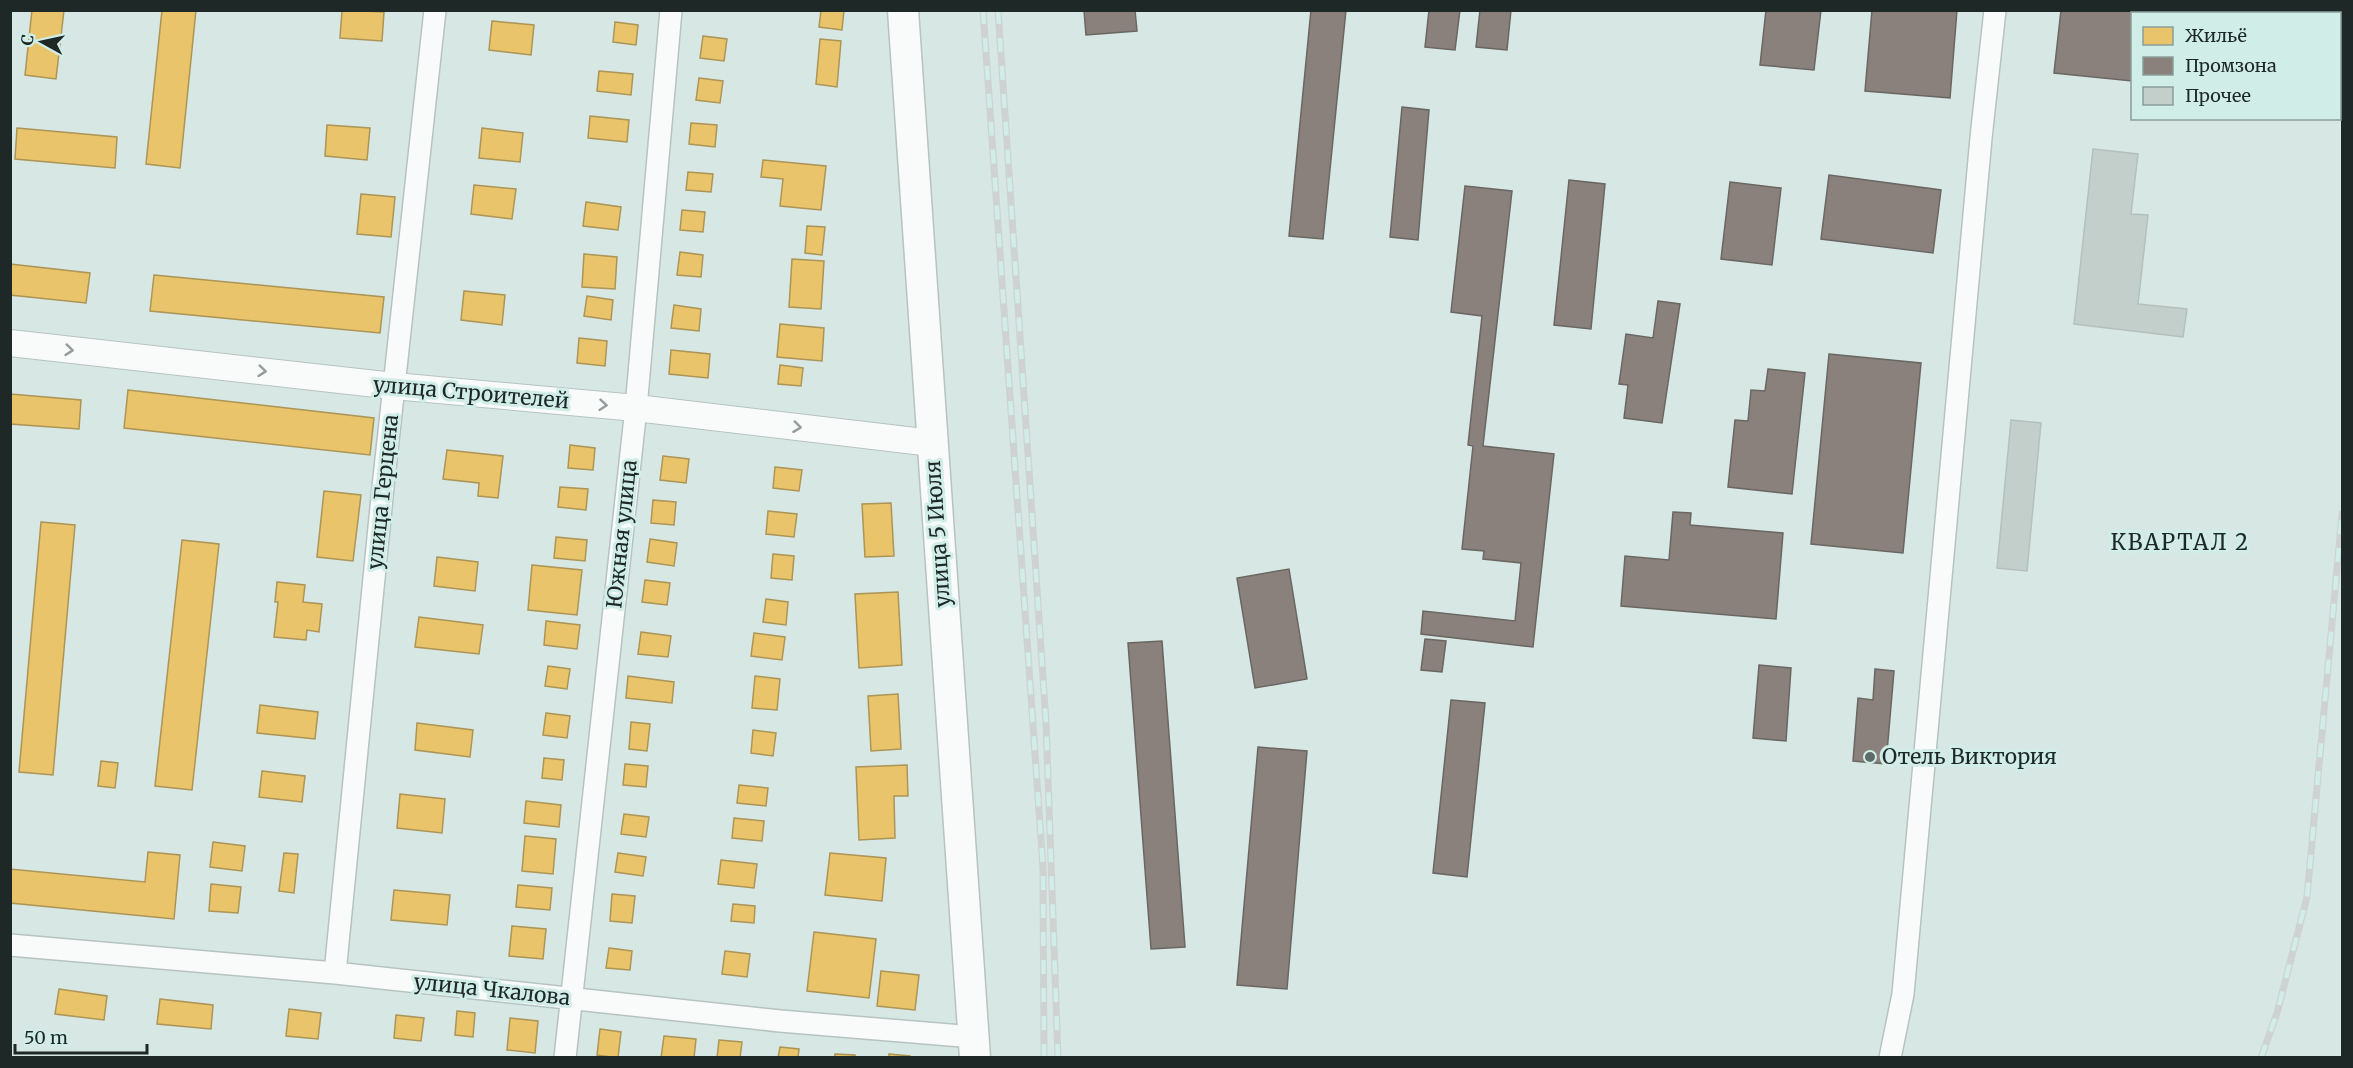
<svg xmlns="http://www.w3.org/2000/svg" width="2353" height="1068" viewBox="0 0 2353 1068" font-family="Merriweather,serif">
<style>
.homes{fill:#e9c46a;stroke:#ac9556;stroke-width:1.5}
.industry{fill:#8a817c;stroke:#6a6662;stroke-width:1.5}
.building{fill:#c3cfcb;stroke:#b5c0bd;stroke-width:1.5}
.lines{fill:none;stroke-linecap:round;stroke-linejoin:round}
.minor-casing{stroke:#b7c3c1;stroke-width:24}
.major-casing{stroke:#b7c3c1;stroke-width:28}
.highway-casing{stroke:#b7c3c1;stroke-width:33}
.minor{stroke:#f9fbfb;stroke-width:21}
.major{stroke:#f9fbfb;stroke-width:26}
.highway{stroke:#f9fbfb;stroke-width:30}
.rail-casing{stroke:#ced3d2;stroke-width:7}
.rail{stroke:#d1ede7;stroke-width:4.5;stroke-dasharray:14;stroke-linecap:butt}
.oneway{stroke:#969c9b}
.poi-dot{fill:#5f6b68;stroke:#d1ede7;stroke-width:2}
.labels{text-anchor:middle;stroke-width:6;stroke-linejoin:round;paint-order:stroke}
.street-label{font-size:21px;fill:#1e2826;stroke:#d1ede7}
.poi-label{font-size:21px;fill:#1e2826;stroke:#d1ede7;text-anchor:start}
.neighbourhood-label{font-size:22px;letter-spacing:1.5px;fill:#1e2826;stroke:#d1ede7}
</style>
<rect width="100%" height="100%" fill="#d7e7e4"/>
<path class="homes" d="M 32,10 L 64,10 L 56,79 L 25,75 Z
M 162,10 L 196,10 L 180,168 L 146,164 Z
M 342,10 L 384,12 L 382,41 L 340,38 Z
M 821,10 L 844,10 L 842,30 L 819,27 Z
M 492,21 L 534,25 L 531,55 L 489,50 Z
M 615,22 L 638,25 L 636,45 L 613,42 Z
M 703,36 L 727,39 L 724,61 L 700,58 Z
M 820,39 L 841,41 L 837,87 L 816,84 Z
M 599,71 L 633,74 L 631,95 L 597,91 Z
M 699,78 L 723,81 L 720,103 L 696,100 Z
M 590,116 L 629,120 L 627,142 L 588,138 Z
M 691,123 L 717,125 L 715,147 L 689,144 Z
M 327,125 L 370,128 L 367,160 L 325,156 Z
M 17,128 L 117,137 L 115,168 L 15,159 Z
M 482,128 L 523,133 L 520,162 L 479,158 Z
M 763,160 L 826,166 L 821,210 L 780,206 L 783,179 L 761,177 Z
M 688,172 L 713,174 L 711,192 L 686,190 Z
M 474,185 L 516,189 L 512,219 L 471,214 Z
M 361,194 L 395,197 L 391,237 L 357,234 Z
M 586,202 L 621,207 L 618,230 L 583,226 Z
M 682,210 L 705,212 L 703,232 L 680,230 Z
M 807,226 L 825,227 L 822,255 L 805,253 Z
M 680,252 L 703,255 L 701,277 L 677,275 Z
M 584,254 L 617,257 L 615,289 L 582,287 Z
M 792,259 L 824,261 L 821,309 L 789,307 Z
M 10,264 L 90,273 L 86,303 L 10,295 Z
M 154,275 L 384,297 L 380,333 L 150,311 Z
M 464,291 L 505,295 L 502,325 L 461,320 Z
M 587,296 L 613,300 L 611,320 L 584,316 Z
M 674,305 L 701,309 L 699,331 L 671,328 Z
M 780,324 L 824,328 L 822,361 L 777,357 Z
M 579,338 L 607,341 L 605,366 L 577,363 Z
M 671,350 L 710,354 L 708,378 L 669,374 Z
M 780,365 L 803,368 L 801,386 L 778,384 Z
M 128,390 L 374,418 L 370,455 L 124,428 Z
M 10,394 L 81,400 L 79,429 L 10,424 Z
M 570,445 L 595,448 L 593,470 L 568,468 Z
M 447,450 L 503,456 L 498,498 L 478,496 L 479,483 L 443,479 Z
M 663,456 L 689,459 L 686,483 L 660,480 Z
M 775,467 L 802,470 L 799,491 L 773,488 Z
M 560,487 L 588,489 L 586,510 L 558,507 Z
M 324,491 L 361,495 L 353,561 L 317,557 Z
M 653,500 L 676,502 L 674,525 L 651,523 Z
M 891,503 L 894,556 L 865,557 L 862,504 Z
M 768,511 L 797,514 L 794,537 L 766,534 Z
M 41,522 L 75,525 L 53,775 L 19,772 Z
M 556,537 L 587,540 L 585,561 L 554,558 Z
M 650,539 L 677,543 L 674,566 L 647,562 Z
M 182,540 L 219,544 L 192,790 L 155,786 Z
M 773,554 L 794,556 L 792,580 L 771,578 Z
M 437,557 L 478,562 L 475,591 L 434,586 Z
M 532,565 L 582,570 L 577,615 L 528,610 Z
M 645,580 L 670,583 L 667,605 L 642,602 Z
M 277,582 L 305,585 L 303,602 L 322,604 L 319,632 L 307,630 L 306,640 L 274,637 L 278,602 L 275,602 Z
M 898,592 L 902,665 L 859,668 L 855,594 Z
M 766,599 L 788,602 L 786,625 L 763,622 Z
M 419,617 L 483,625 L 479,654 L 415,647 Z
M 546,621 L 580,625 L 577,649 L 544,645 Z
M 641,632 L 671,636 L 668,657 L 638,654 Z
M 754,633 L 785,637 L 782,660 L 751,656 Z
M 548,666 L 570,669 L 567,689 L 545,686 Z
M 628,676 L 674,682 L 672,703 L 626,698 Z
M 755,676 L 780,679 L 777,710 L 752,708 Z
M 898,694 L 901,749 L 871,751 L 868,696 Z
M 260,705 L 318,712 L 315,739 L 257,733 Z
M 546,713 L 570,716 L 567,738 L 543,735 Z
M 631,722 L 650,724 L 647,751 L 629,749 Z
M 417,723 L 473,730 L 470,757 L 415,750 Z
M 753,730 L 776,733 L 773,756 L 751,753 Z
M 544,758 L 564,760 L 562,780 L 542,778 Z
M 101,761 L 118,763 L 115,788 L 98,786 Z
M 625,764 L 648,766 L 646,787 L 623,785 Z
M 907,765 L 908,796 L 894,796 L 895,838 L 859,840 L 856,767 Z
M 262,771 L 305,776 L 302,802 L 259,797 Z
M 739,785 L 768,788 L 766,806 L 737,803 Z
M 400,794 L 445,799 L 442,833 L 397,828 Z
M 526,801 L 561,805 L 559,827 L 524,823 Z
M 624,814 L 649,817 L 646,837 L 621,834 Z
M 734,818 L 764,821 L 762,841 L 732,838 Z
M 525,836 L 556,839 L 553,874 L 522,871 Z
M 213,842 L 245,846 L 242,871 L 210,867 Z
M 148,852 L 180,855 L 174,919 L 10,903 L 10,869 L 145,882 Z
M 284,853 L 298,854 L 294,893 L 279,891 Z
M 618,853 L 646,857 L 643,876 L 615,872 Z
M 830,853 L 886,858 L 882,901 L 825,895 Z
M 721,860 L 757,864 L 754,888 L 718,884 Z
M 211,884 L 241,887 L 238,913 L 209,911 Z
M 518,885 L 552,888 L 550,910 L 516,907 Z
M 394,890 L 450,895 L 447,925 L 391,920 Z
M 612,894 L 635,896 L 632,923 L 610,921 Z
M 733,904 L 755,906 L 754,923 L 731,921 Z
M 512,926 L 546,929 L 543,959 L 509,956 Z
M 814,932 L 876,939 L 869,998 L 807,991 Z
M 609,948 L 632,951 L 630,970 L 606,968 Z
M 725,951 L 750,954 L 747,977 L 722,974 Z
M 881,971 L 919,975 L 915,1010 L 877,1006 Z
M 59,989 L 107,996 L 104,1020 L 55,1014 Z
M 160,999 L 213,1005 L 211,1029 L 157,1024 Z
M 289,1009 L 321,1013 L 318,1039 L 286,1036 Z
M 457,1011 L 475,1013 L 473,1037 L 455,1035 Z
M 396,1015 L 424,1018 L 421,1041 L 394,1038 Z
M 510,1018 L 538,1021 L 535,1053 L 507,1050 Z
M 600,1029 L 621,1032 L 618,1058 L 597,1055 Z
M 664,1036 L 696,1039 L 694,1058 L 661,1058 Z
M 719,1040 L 742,1042 L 740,1058 L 717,1058 Z
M 780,1047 L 799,1049 L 798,1058 L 778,1058 Z
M 835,1054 L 855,1055 L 855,1058 L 835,1058 Z
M 889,1054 L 910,1056 L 910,1058 L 889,1058 Z"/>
<path class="industry" d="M 1084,10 L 1135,10 L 1137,31 L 1086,35 Z
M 1311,10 L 1346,10 L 1323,239 L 1289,236 Z
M 1429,10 L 1460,10 L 1455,50 L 1425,47 Z
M 1480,10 L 1511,10 L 1507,50 L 1476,47 Z
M 1766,10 L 1821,10 L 1814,70 L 1760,65 Z
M 1872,10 L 1957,10 L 1950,98 L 1865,91 Z
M 2061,10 L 2159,10 L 2159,14 L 2132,14 L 2132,81 L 2054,73 Z
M 1402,107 L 1429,110 L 1418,240 L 1390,237 Z
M 1829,175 L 1941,190 L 1933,253 L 1821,239 Z
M 1569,180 L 1605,184 L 1591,329 L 1554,325 Z
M 1730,182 L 1781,188 L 1772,265 L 1721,259 Z
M 1465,186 L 1512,191 L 1483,446 L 1554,454 L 1533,647 L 1421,634 L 1423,611 L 1515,621 L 1521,563 L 1483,559 L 1484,551 L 1462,549 L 1473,446 L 1468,445 L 1482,316 L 1451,312 Z
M 1658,301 L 1680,304 L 1662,423 L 1624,418 L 1628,385 L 1619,384 L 1626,334 L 1653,338 Z
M 1829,354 L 1921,363 L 1903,553 L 1811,544 Z
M 1768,369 L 1805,373 L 1792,494 L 1728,487 L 1735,420 L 1748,421 L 1751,390 L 1765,391 Z
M 1673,512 L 1691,513 L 1690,525 L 1783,533 L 1776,619 L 1621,606 L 1625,556 L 1669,560 Z
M 1289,569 L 1307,679 L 1255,688 L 1237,578 Z
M 1425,639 L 1446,641 L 1442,672 L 1421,670 Z
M 1162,641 L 1185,947 L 1151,949 L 1128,643 Z
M 1759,665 L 1791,668 L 1786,741 L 1753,738 Z
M 1875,669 L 1894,671 L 1886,764 L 1853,761 L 1858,698 L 1873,700 Z
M 1451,700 L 1485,703 L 1467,877 L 1433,873 Z
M 1258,747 L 1307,751 L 1287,989 L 1237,985 Z"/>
<path class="building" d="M 2093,149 L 2138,154 L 2131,214 L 2148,215 L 2138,304 L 2187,309 L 2183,337 L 2074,324 Z
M 2011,420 L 2041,423 L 2027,571 L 1997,568 Z"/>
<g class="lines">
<g class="minor-casing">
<path id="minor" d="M 10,945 L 335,973 L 780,1021 L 974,1037
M 335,973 L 383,487 L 435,10
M 565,1058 L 636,408 L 671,10
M 1890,1058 L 1903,994 L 1981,138 L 1995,10"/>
</g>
<g class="major-casing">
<path id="major" d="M 10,343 L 394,386 L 636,408 L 932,443"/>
</g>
<g class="highway-casing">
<path id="highway" d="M 903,10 L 975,1058"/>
</g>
<use href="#minor" class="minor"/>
<use href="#major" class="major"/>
<use href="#highway" class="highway"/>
<g class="rail-casing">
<path id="rail" d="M 983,10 L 1043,868 L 1044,1058
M 998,10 L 1046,722 L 1058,1058
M 2261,1058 L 2277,1013 L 2307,897 L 2342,514"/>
</g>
<use href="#rail" class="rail"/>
</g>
<defs><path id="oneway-chevron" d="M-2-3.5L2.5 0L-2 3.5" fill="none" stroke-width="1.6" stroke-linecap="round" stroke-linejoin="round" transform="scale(1.5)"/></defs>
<g class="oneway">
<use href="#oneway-chevron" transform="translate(69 350) rotate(6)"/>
<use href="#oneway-chevron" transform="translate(262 371) rotate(6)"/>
<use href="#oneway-chevron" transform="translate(603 405) rotate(5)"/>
<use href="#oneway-chevron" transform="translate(797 427) rotate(7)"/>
</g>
<circle class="poi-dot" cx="1870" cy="757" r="6"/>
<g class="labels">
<g class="street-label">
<text transform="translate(471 393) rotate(5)" y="7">улица Строителей</text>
<text transform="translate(383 492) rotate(-84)" y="7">улица Герцена</text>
<text transform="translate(622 534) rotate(-84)" y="7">Южная улица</text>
<text transform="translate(938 534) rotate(-94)" y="7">улица 5 Июля</text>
<text transform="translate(492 990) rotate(6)" y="7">улица Чкалова</text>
</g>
<g class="poi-label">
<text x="1882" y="764">Отель Виктория</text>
</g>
<g class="neighbourhood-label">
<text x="2180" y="550">КВАРТАЛ 2</text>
</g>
</g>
<rect width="2353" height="1068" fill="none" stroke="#1e2826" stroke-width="24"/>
<rect x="2131" y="12" width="210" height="108" fill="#d1ede7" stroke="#899e9a" stroke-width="1.5"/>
<rect x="2143" y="27" width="30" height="18" fill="#e9c46a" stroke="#899e9a" stroke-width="1.5"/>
<text x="2185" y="42" font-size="18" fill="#1e2826">Жильё</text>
<rect x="2143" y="57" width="30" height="18" fill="#8a817c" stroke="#899e9a" stroke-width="1.5"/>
<text x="2185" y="72" font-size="18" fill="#1e2826">Промзона</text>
<rect x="2143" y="87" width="30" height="18" fill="#c3cfcb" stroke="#899e9a" stroke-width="1.5"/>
<text x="2185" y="102" font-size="18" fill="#1e2826">Прочее</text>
<g transform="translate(42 42) rotate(278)" stroke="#d1ede7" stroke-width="4.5" paint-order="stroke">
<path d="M0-4.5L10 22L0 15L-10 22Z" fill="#1e2826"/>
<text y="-9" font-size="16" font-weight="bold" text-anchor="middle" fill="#1e2826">С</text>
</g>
<path d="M15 1044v9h132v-9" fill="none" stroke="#1e2826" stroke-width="3"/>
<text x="24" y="1044" font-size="18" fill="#1e2826" stroke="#d1ede7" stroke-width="4.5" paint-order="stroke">50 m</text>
</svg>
